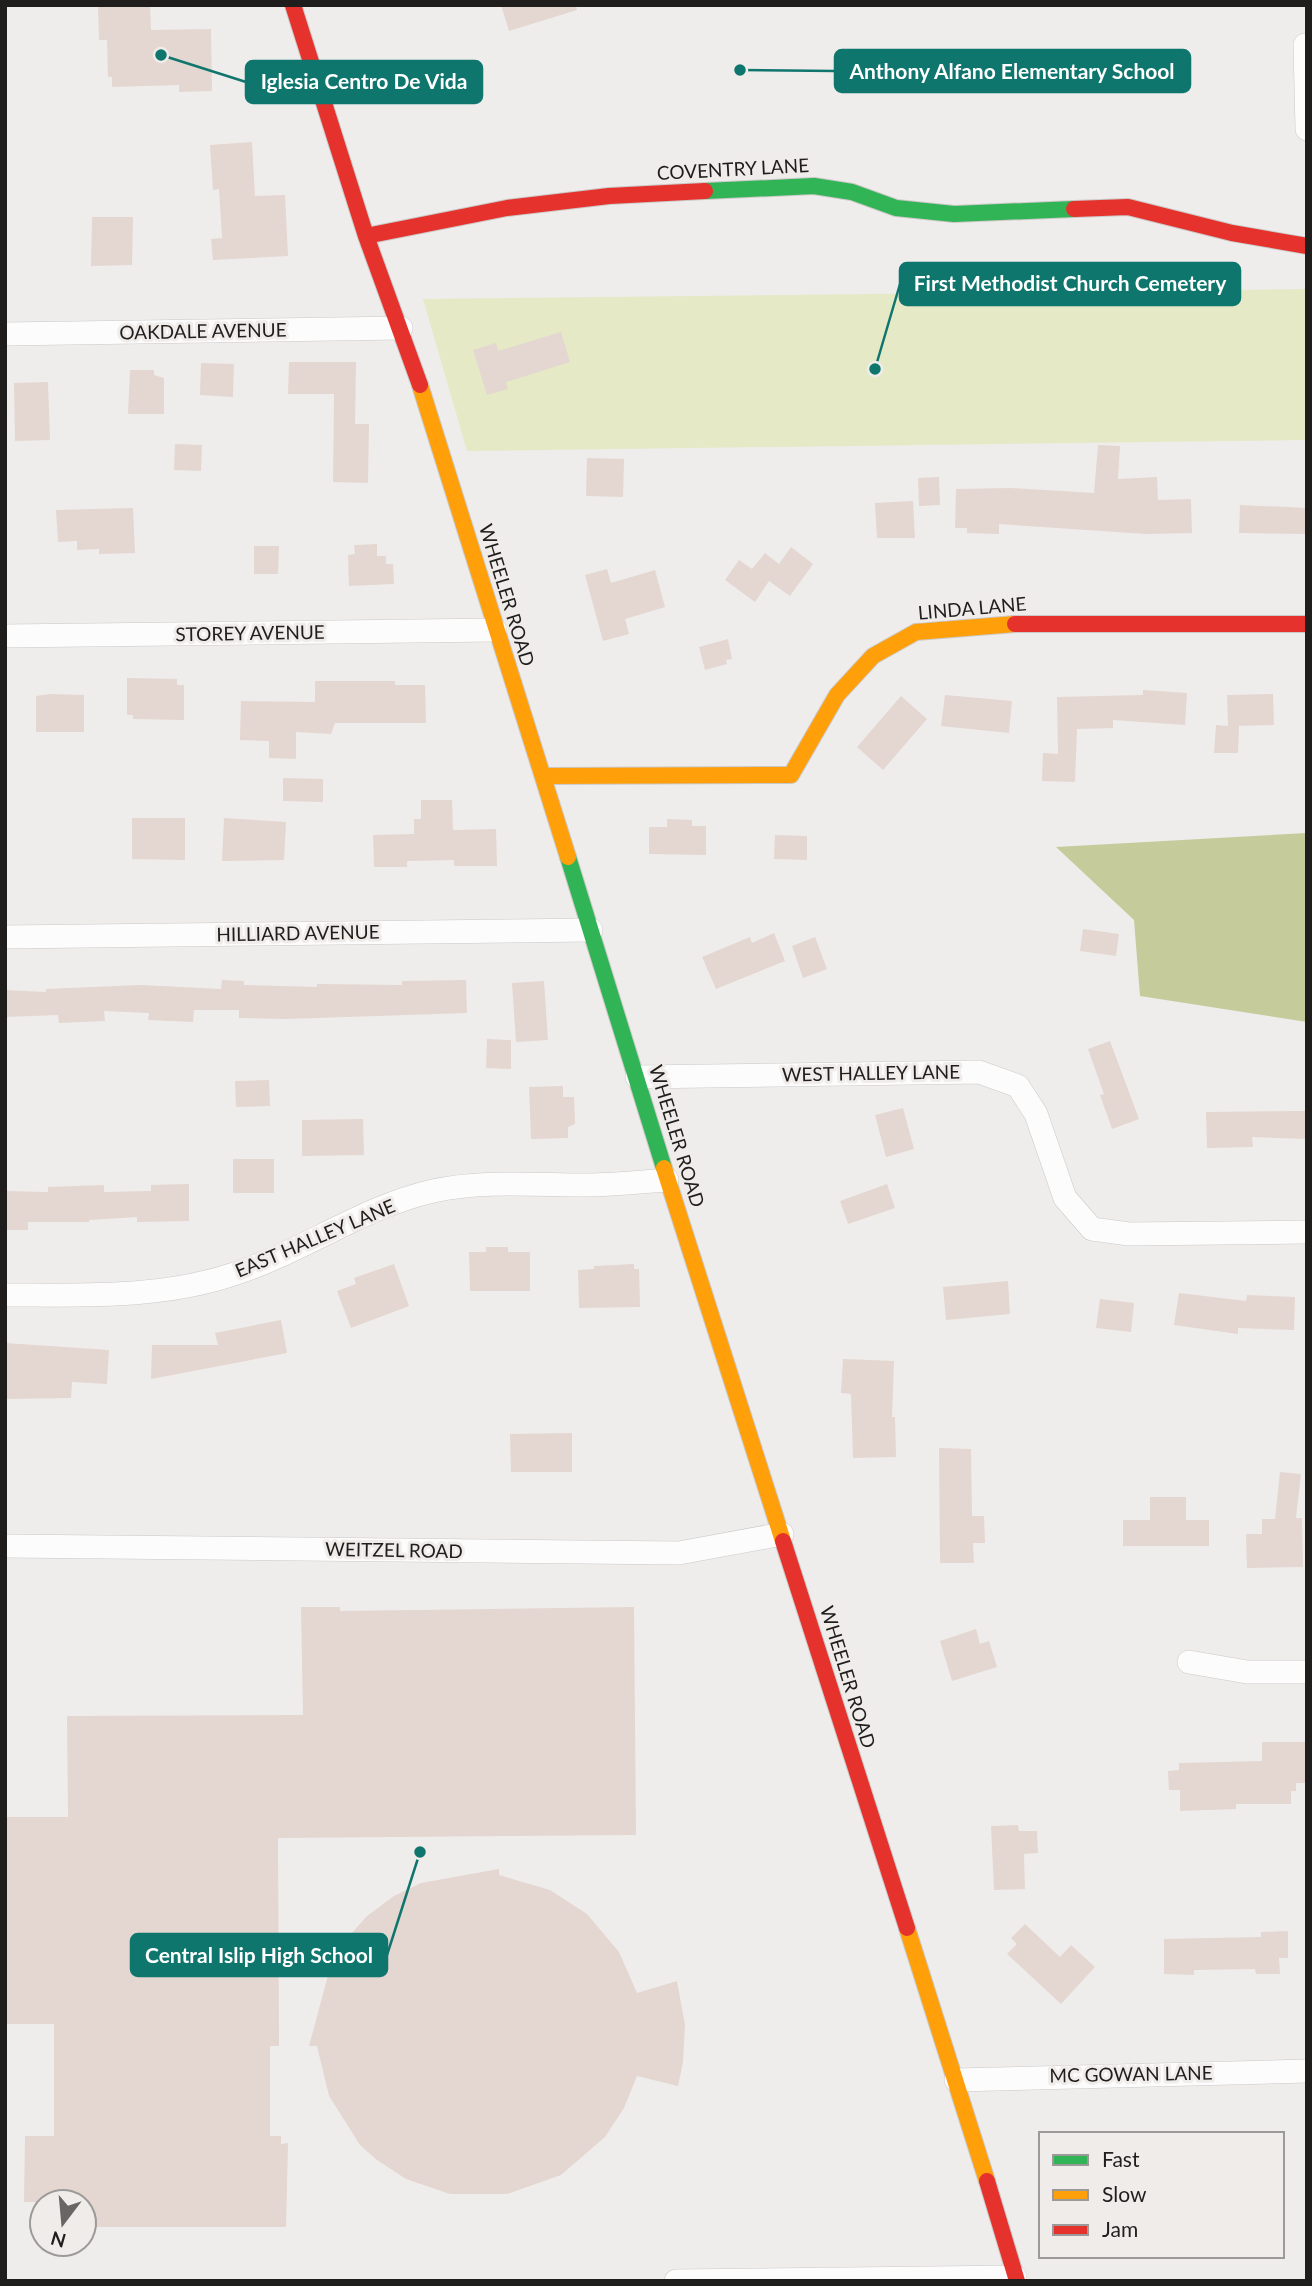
<svg xmlns="http://www.w3.org/2000/svg" width="1312" height="2286" viewBox="0 0 1312 2286" font-family="Lato,sans-serif">
<style>
.green{fill:#e5e9c6}
.forest{fill:#c6cb9c}
.building{fill:#e4d6d0}
.lines{fill:none;stroke-linecap:round;stroke-linejoin:round}
.street-casing{stroke:#cbc9c8;stroke-width:24}
.fast-casing{stroke:#cbc9c8;stroke-width:18}
.slow-casing{stroke:#cbc9c8;stroke-width:18}
.jam-casing{stroke:#cbc9c8;stroke-width:18}
.street{stroke:#fdfcfc;stroke-width:23}
.fast{stroke:#30b455;stroke-width:16}
.slow{stroke:#ff9f0a;stroke-width:16}
.jam{stroke:#e5322d;stroke-width:16}
.labels{text-anchor:middle;stroke-width:6;stroke-linejoin:round;paint-order:stroke}
.street-label{font-size:19px;fill:#1f1e1d;stroke:#f0ecea}
.leader{fill:none;stroke:#0f766e;stroke-width:2.5}
.callout-dot{fill:#0f766e;stroke:#f0ecea;stroke-width:2.5}
.callout{fill:#0f766e;stroke:#0f766e;stroke-width:2.5}
.callout-label{font-size:21px;text-anchor:middle;font-weight:bold;fill:#fff}
</style>
<rect width="100%" height="100%" fill="#efedeb"/>
<path class="green" d="M 1307,289 L 1307,440 L 467,451 L 423,299 Z"/>
<path class="forest" d="M 1307,833 L 1307,1022 L 1140,996 L 1134,920 L 1056,847 Z"/>
<path class="building" d="M 98,5 L 150,5 L 151,30 L 211,29 L 212,91 L 179,92 L 179,85 L 112,87 L 112,77 L 108,77 L 107,40 L 99,40 Z
M 501,5 L 576,5 L 577,10 L 509,31 Z
M 252,142 L 255,196 L 285,195 L 288,256 L 213,260 L 211,239 L 222,238 L 219,189 L 213,190 L 210,145 Z
M 92,217 L 133,217 L 132,265 L 91,266 Z
M 561,332 L 570,362 L 506,382 L 508,389 L 487,395 L 473,350 L 496,343 L 498,351 Z
M 289,362 L 356,362 L 355,424 L 369,424 L 368,483 L 333,482 L 334,394 L 288,394 Z
M 201,363 L 234,364 L 233,397 L 200,395 Z
M 130,370 L 154,370 L 154,375 L 164,378 L 164,414 L 128,414 Z
M 48,382 L 50,440 L 15,441 L 14,383 Z
M 175,444 L 202,445 L 201,471 L 174,470 Z
M 1098,445 L 1120,446 L 1118,479 L 1157,477 L 1158,500 L 1191,499 L 1192,533 L 1146,534 L 999,524 L 999,534 L 967,533 L 967,528 L 955,528 L 956,489 L 1011,488 L 1094,493 Z
M 587,458 L 624,459 L 623,497 L 586,496 Z
M 939,477 L 940,505 L 919,506 L 918,478 Z
M 913,501 L 915,538 L 877,538 L 875,503 Z
M 1240,505 L 1307,508 L 1307,534 L 1239,533 Z
M 133,508 L 135,553 L 99,554 L 99,549 L 77,550 L 77,541 L 58,542 L 56,510 Z
M 377,544 L 377,556 L 386,556 L 386,564 L 393,564 L 394,584 L 349,586 L 348,555 L 355,554 L 354,545 Z
M 254,546 L 279,546 L 278,574 L 254,574 Z
M 791,547 L 813,564 L 790,596 L 769,581 L 755,602 L 725,580 L 739,560 L 752,569 L 765,553 L 779,564 Z
M 607,569 L 611,583 L 655,570 L 665,607 L 625,619 L 629,634 L 603,641 L 585,575 Z
M 728,639 L 732,659 L 726,660 L 727,664 L 705,670 L 699,647 Z
M 127,678 L 177,679 L 177,685 L 184,685 L 184,720 L 133,719 L 133,715 L 127,715 Z
M 315,681 L 395,681 L 395,685 L 425,685 L 426,723 L 335,723 L 331,734 L 296,732 L 296,759 L 269,758 L 269,741 L 240,740 L 241,701 L 315,702 Z
M 1143,690 L 1187,693 L 1185,725 L 1113,720 L 1113,728 L 1077,729 L 1075,782 L 1042,781 L 1043,753 L 1058,754 L 1057,697 L 1143,695 Z
M 50,694 L 84,695 L 84,732 L 36,732 L 36,696 Z
M 1273,694 L 1274,725 L 1234,726 L 1239,726 L 1238,753 L 1214,753 L 1216,725 L 1228,726 L 1227,695 Z
M 945,695 L 1012,701 L 1009,733 L 941,726 Z
M 901,696 L 927,719 L 883,770 L 857,747 Z
M 283,778 L 323,779 L 323,802 L 283,801 Z
M 421,800 L 452,800 L 453,830 L 496,829 L 497,866 L 454,866 L 454,860 L 407,861 L 407,867 L 374,867 L 373,835 L 414,834 L 414,819 L 421,819 Z
M 132,818 L 185,818 L 185,860 L 132,859 Z
M 224,818 L 286,822 L 284,860 L 222,861 Z
M 667,819 L 692,820 L 692,826 L 706,826 L 706,855 L 649,854 L 649,827 L 667,827 Z
M 775,835 L 807,836 L 807,860 L 774,859 Z
M 1083,929 L 1119,934 L 1116,956 L 1080,951 Z
M 774,933 L 785,961 L 716,989 L 702,957 L 750,937 L 752,943 Z
M 815,937 L 827,969 L 803,978 L 792,946 Z
M 222,980 L 244,981 L 244,985 L 317,987 L 317,984 L 402,985 L 402,981 L 466,980 L 467,1013 L 286,1019 L 239,1018 L 239,1010 L 194,1010 L 193,1022 L 148,1020 L 149,1013 L 104,1011 L 105,1021 L 59,1023 L 58,1015 L 5,1017 L 5,990 L 46,992 L 46,989 L 141,985 L 221,989 Z
M 544,981 L 548,1040 L 516,1042 L 512,983 Z
M 487,1039 L 511,1040 L 511,1069 L 486,1068 Z
M 1110,1041 L 1139,1119 L 1112,1129 L 1100,1095 L 1104,1094 L 1088,1049 Z
M 269,1080 L 270,1106 L 236,1107 L 235,1081 Z
M 563,1086 L 563,1097 L 574,1097 L 575,1124 L 568,1127 L 568,1138 L 531,1139 L 529,1087 Z
M 903,1108 L 914,1149 L 886,1157 L 875,1115 Z
M 1307,1111 L 1307,1139 L 1252,1137 L 1253,1147 L 1207,1148 L 1206,1112 Z
M 363,1119 L 364,1155 L 302,1156 L 302,1120 Z
M 233,1159 L 274,1159 L 274,1193 L 233,1193 Z
M 189,1184 L 189,1221 L 137,1222 L 137,1217 L 89,1220 L 89,1222 L 28,1222 L 28,1230 L 5,1230 L 5,1191 L 48,1192 L 48,1187 L 104,1185 L 104,1192 L 151,1191 L 151,1185 Z
M 887,1184 L 895,1208 L 848,1224 L 840,1201 Z
M 486,1247 L 508,1247 L 508,1252 L 530,1252 L 530,1291 L 470,1291 L 469,1252 L 486,1252 Z
M 394,1264 L 409,1306 L 351,1328 L 337,1291 L 356,1284 L 354,1278 Z
M 634,1264 L 634,1269 L 639,1269 L 640,1307 L 579,1308 L 578,1270 L 594,1269 L 594,1266 Z
M 1008,1281 L 1010,1314 L 946,1320 L 943,1287 Z
M 1179,1293 L 1246,1301 L 1247,1295 L 1295,1297 L 1294,1330 L 1238,1328 L 1238,1334 L 1174,1325 Z
M 1100,1299 L 1134,1303 L 1131,1332 L 1096,1328 Z
M 281,1320 L 287,1353 L 151,1379 L 152,1345 L 218,1345 L 215,1333 Z
M 5,1343 L 109,1350 L 107,1384 L 72,1382 L 71,1398 L 5,1399 Z
M 843,1359 L 894,1361 L 892,1417 L 895,1417 L 896,1457 L 853,1458 L 851,1394 L 841,1393 Z
M 572,1433 L 572,1472 L 511,1472 L 510,1434 Z
M 939,1448 L 971,1449 L 972,1516 L 984,1516 L 985,1543 L 973,1543 L 974,1563 L 940,1563 Z
M 1280,1472 L 1301,1474 L 1296,1518 L 1302,1518 L 1303,1567 L 1247,1568 L 1246,1534 L 1262,1534 L 1262,1519 L 1275,1519 Z
M 1150,1497 L 1186,1497 L 1186,1520 L 1209,1520 L 1209,1546 L 1123,1546 L 1123,1520 L 1150,1520 Z
M 301,1607 L 340,1607 L 340,1611 L 634,1607 L 636,1835 L 278,1838 L 279,2046 L 270,2046 L 270,2136 L 281,2136 L 281,2144 L 288,2143 L 286,2227 L 84,2227 L 84,2202 L 24,2202 L 25,2136 L 54,2136 L 54,2024 L 5,2024 L 5,1817 L 68,1817 L 67,1716 L 303,1715 Z
M 976,1629 L 980,1644 L 989,1641 L 997,1667 L 952,1681 L 940,1641 Z
M 1262,1742 L 1307,1742 L 1307,1783 L 1296,1783 L 1296,1791 L 1291,1791 L 1291,1804 L 1236,1804 L 1236,1809 L 1180,1811 L 1180,1790 L 1169,1790 L 1168,1771 L 1179,1770 L 1179,1763 L 1262,1761 Z
M 1018,1825 L 1019,1831 L 1037,1831 L 1038,1853 L 1024,1854 L 1025,1889 L 994,1890 L 991,1826 Z
M 499,1869 L 499,1875 L 550,1890 L 587,1914 L 619,1952 L 637,1993 L 677,1981 L 685,2025 L 683,2062 L 678,2086 L 637,2076 L 624,2108 L 605,2137 L 561,2175 L 507,2194 L 450,2194 L 406,2179 L 377,2160 L 360,2145 L 329,2096 L 317,2046 L 309,2046 L 330,1968 L 344,1942 L 367,1916 L 394,1896 L 421,1883 Z
M 1025,1924 L 1060,1957 L 1071,1945 L 1095,1967 L 1061,2004 L 1007,1954 L 1017,1944 L 1011,1938 Z
M 1288,1931 L 1288,1958 L 1279,1958 L 1280,1974 L 1256,1974 L 1255,1969 L 1194,1970 L 1194,1975 L 1164,1974 L 1164,1939 L 1261,1937 L 1261,1932 Z"/>
<g class="lines">
<g class="street-casing">
<path id="street" d="M 1305,45 L 1307,129
M 5,334 L 401,328
M 5,636 L 495,630
M 5,937 L 591,930
M 637,1077 L 979,1072 L 1018,1086 L 1036,1114 L 1065,1198 L 1092,1229 L 1129,1234 L 1307,1232
M 5,1295 C 84,1295 162,1299 237,1273 C 305,1250 363,1207 433,1191 C 482,1180 537,1185 587,1185 C 613,1185 640,1182 667,1180
M 5,1546 L 679,1553 L 782,1534
M 1189,1662 L 1247,1672 L 1307,1672
M 956,2080 L 1307,2071
M 676,2281 L 1015,2277"/>
</g>
<g class="fast-casing">
<path id="fast" d="M 705,191 L 814,186 L 852,192 L 896,208 L 954,214 L 1074,209
M 568,857 L 664,1168"/>
</g>
<g class="slow-casing">
<path id="slow" d="M 420,385 L 568,857
M 543,776 L 791,775 L 837,695 L 873,656 L 916,632 L 1015,624
M 664,1168 L 783,1541
M 907,1928 L 987,2181"/>
</g>
<g class="jam-casing">
<path id="jam" d="M 293,5 L 366,236 L 420,385
M 1074,209 L 1128,207 L 1232,233 L 1307,246
M 366,236 L 507,208 L 609,196 L 705,191
M 1015,624 L 1307,624
M 783,1541 L 907,1928
M 987,2181 L 1017,2281"/>
</g>
<use href="#street" class="street"/>
<use href="#fast" class="fast"/>
<use href="#slow" class="slow"/>
<use href="#jam" class="jam"/>
</g>
<g class="labels">
<g class="street-label">
<text transform="translate(733 169) rotate(-3)" y="7">COVENTRY LANE</text>
<text transform="translate(203 331) rotate(-1)" y="7">OAKDALE AVENUE</text>
<text transform="translate(507 595) rotate(73)" y="7">WHEELER ROAD</text>
<text transform="translate(972 608) rotate(-5)" y="7">LINDA LANE</text>
<text transform="translate(250 633) rotate(-1)" y="7">STOREY AVENUE</text>
<text transform="translate(298 933) rotate(-1)" y="7">HILLIARD AVENUE</text>
<text transform="translate(871 1073) rotate(-1)" y="7">WEST HALLEY LANE</text>
<text transform="translate(677 1136) rotate(73)" y="7">WHEELER ROAD</text>
<text transform="translate(315 1238) rotate(-23)" y="7">EAST HALLEY LANE</text>
<text transform="translate(394 1550) rotate(1)" y="7">WEITZEL ROAD</text>
<text transform="translate(848 1677) rotate(73)" y="7">WHEELER ROAD</text>
<text transform="translate(1131 2074) rotate(-1)" y="7">MC GOWAN LANE</text>
</g>
</g>
<path class="leader" d="M740 70L835 71M161 55L246 82M875 369L900 284M420 1852L387 1955"/>
<g class="callout-dot">
<circle cx="740" cy="70" r="7"/>
<circle cx="161" cy="55" r="7"/>
<circle cx="875" cy="369" r="7"/>
<circle cx="420" cy="1852" r="7"/>
</g>
<g class="callout">
<rect x="835" y="50" width="355" height="42" rx="7"/>
<rect x="246" y="61" width="236" height="42" rx="7"/>
<rect x="900" y="263" width="340" height="42" rx="7"/>
<rect x="131" y="1934" width="256" height="42" rx="7"/>
</g>
<g class="callout-label">
<text x="1012" y="79">Anthony Alfano Elementary School</text>
<text x="364" y="89">Iglesia Centro De Vida</text>
<text x="1070" y="291">First Methodist Church Cemetery</text>
<text x="259" y="1963">Central Islip High School</text>
</g>
<rect width="1312" height="2286" fill="none" stroke="#1f1e1d" stroke-width="14"/>
<rect x="1039" y="2132" width="245" height="126" fill="#f0ecea" stroke="#9c9a98" stroke-width="2"/>
<rect x="1053" y="2155" width="35" height="10" fill="#30b455" stroke="#9c9a98" stroke-width="2"/>
<text x="1102" y="2167" font-size="21" fill="#1f1e1d">Fast</text>
<rect x="1053" y="2190" width="35" height="10" fill="#ff9f0a" stroke="#9c9a98" stroke-width="2"/>
<text x="1102" y="2202" font-size="21" fill="#1f1e1d">Slow</text>
<rect x="1053" y="2225" width="35" height="10" fill="#e5322d" stroke="#9c9a98" stroke-width="2"/>
<text x="1102" y="2237" font-size="21" fill="#1f1e1d">Jam</text>
<g transform="translate(63 2223) rotate(196)"><circle r="33" fill="#f0ecea" stroke="#9c9a98" stroke-width="2"/>
<path d="M0-5L12 26L0 18L-12 26Z" fill="#686665"/>
<text y="-10" font-size="19" font-weight="bold" text-anchor="middle" fill="#1f1e1d">N</text>
</g>
</svg>
